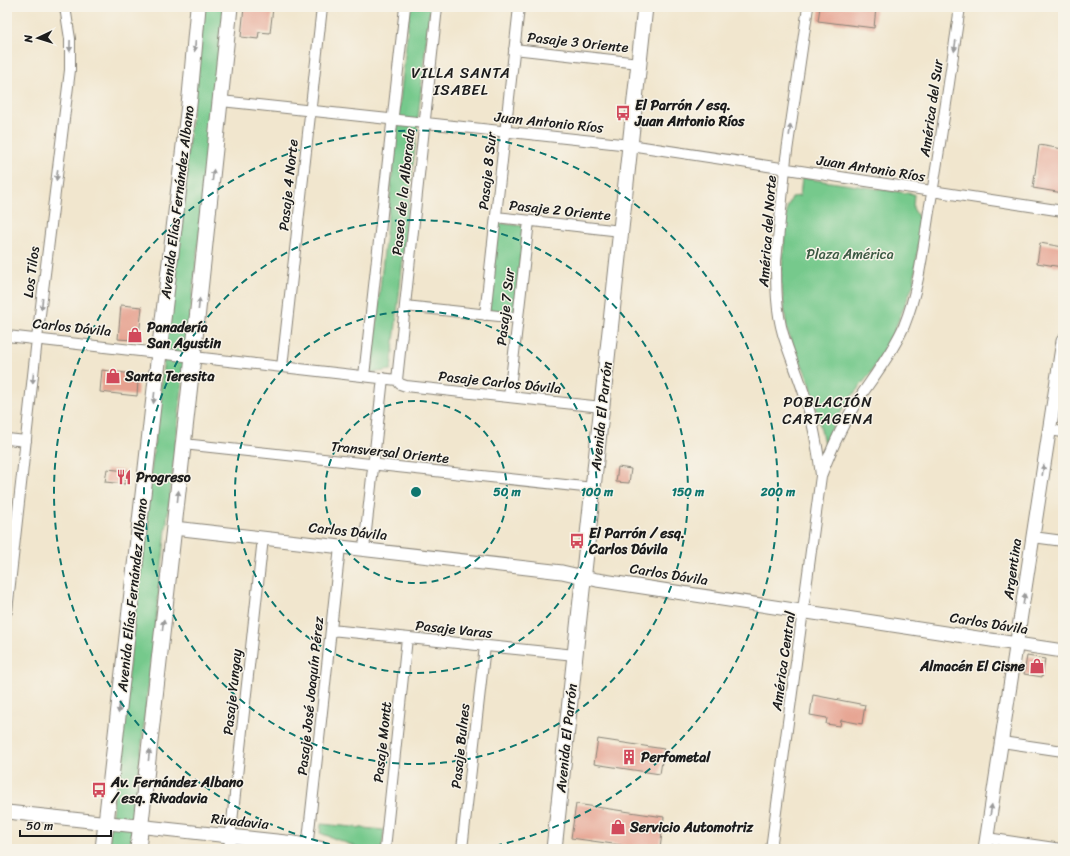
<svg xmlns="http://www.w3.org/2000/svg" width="1070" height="856" viewBox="0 0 1070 856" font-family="Sriracha,sans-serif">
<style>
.green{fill:#76c98c;stroke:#497254}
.building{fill:#e6a18f}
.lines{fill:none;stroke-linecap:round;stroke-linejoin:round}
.minor-casing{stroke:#868175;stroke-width:12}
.tertiary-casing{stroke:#868175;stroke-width:15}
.secondary-casing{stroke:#868175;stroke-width:17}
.minor{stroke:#fff;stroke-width:10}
.tertiary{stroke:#fff;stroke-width:13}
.secondary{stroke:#fff;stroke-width:15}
.oneway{fill:#999}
.ring{fill:none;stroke:#0f766e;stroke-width:2;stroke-dasharray:7 5}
.labels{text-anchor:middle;stroke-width:3;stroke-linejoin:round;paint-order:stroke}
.street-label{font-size:14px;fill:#1c1c1c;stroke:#f7f3e8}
.poi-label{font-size:14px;font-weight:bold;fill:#1c1c1c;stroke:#f7f3e8;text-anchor:start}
.park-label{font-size:14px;fill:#3c5943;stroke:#f7f3e8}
.neighbourhood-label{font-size:15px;letter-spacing:1px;fill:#1c1c1c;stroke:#f7f3e8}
.centre{fill:#0f766e;stroke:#f7f3e8;stroke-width:2}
.ring-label{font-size:12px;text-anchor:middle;font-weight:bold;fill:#0f766e;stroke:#f7f3e8;stroke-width:3;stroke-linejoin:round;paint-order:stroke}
</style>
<rect width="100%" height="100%" fill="#f7f3e8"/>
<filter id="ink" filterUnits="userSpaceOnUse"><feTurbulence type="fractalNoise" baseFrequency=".025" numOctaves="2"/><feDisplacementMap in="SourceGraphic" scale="8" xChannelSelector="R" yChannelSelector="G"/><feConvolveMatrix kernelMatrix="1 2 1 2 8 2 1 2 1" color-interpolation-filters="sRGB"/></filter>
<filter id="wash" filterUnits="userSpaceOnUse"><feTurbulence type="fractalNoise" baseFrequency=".012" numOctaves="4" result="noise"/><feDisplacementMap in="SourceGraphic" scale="16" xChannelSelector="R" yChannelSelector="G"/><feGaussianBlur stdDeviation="0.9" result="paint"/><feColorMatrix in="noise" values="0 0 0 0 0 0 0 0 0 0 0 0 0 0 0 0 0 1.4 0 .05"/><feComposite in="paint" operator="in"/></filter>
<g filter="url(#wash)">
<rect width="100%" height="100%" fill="#f1e6ce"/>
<path class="green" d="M 204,7 L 225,7 L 130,849 L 108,849 Z
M 410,7 L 430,7 L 391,370 L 371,373 Z
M 802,178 L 914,194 L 913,208 L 921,222 L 914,283 L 890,341 L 870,374 L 845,405 L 824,443 L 810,383 L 787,331 L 781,281 L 787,208 L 792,197 L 800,196 Z
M 498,223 L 524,226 L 514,313 L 489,310 Z
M 321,824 L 384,830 L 382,849 L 358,849 L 354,846 L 320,833 Z"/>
<g id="blocks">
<path class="building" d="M 244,7 L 273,8 L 270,33 L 259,32 L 258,39 L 241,37 Z
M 820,7 L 876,7 L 874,28 L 818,21 Z
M 1039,145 L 1063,149 L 1063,193 L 1033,188 Z
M 1040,243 L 1063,247 L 1062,267 L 1037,263 Z
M 121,305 L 142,307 L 139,336 L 132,340 L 118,339 Z
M 102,370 L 132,374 L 138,381 L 137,396 L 100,392 Z
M 618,467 L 631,469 L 629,483 L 616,482 Z
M 107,469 L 127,471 L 125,484 L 105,482 Z
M 1027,656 L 1045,659 L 1042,677 L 1024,674 Z
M 813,695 L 865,705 L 862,724 L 841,720 L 840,726 L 826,724 L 827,718 L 810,715 Z
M 598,739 L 664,749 L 660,774 L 594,764 Z
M 576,804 L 664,817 L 660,849 L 648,849 L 571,838 Z
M 999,844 L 1016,846 L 1015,849 L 992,849 Z"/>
</g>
</g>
<g filter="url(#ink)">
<use href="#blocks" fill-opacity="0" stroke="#868175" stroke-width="1"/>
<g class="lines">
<g class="minor-casing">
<path id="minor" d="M 808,7 L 786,158 L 776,261 C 776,286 776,310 783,334 C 790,357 800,379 807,403 C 814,426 818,450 821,475
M 514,49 L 639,63
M 221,101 L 630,145 L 1063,211
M 496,217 L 621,231
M 405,306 L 518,318
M 485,315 L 519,7
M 7,336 L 397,380
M 282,367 L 322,7
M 364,376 L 405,7
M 397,380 L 437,7
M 397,380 L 400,384 L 406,386 L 602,407
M 509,397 L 529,221
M 1049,430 L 1063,432
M 7,439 L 26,441
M 183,444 L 593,488
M 1033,537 L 1063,541
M 364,549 L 383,378
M 7,611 L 37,339 L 70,70 L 70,39 L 65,7
M 331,630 L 575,655
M 1002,742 L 1063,751
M 987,838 L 1061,849
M 229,849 L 263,538
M 307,849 L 340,547
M 385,849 L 407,638
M 462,849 L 485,646
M 771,849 L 821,476 C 831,450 842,424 858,400 C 874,376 892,353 904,326 C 919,289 923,249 929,211 C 941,143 950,75 960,7"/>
</g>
<g class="tertiary-casing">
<path id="tertiary" d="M 174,528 L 562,572 L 597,580 L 1063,651
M 7,812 L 295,843 L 325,849
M 985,849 L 1063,341"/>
</g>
<g class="secondary-casing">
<path id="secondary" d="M 103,849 L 159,353 L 190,96 L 198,7
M 138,849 L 193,357 L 230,7
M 554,849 L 645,7"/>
</g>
<use href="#minor" class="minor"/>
<use href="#tertiary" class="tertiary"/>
<use href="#secondary" class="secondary"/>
</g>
<defs><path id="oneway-solid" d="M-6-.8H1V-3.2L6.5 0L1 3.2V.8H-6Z"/></defs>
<g class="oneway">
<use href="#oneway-solid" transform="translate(70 46) rotate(91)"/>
<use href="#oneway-solid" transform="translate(195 46) rotate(95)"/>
<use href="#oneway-solid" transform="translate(955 46) rotate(98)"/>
<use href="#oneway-solid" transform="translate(790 130) rotate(-82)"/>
<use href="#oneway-solid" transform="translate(57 175) rotate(97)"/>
<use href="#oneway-solid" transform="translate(213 175) rotate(-84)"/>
<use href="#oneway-solid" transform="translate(42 304) rotate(97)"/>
<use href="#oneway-solid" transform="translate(199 304) rotate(-84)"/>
<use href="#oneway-solid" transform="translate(33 378) rotate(96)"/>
<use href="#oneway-solid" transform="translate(154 398) rotate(96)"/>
<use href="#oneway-solid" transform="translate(1043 470) rotate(-82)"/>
<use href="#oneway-solid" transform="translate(178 496) rotate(-84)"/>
<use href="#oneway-solid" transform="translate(1024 599) rotate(-82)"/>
<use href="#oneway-solid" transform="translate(163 625) rotate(-84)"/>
<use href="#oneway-solid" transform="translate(119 708) rotate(96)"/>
<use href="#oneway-solid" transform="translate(149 755) rotate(-84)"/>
<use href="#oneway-solid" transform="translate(991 810) rotate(-81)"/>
</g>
</g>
<g class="ring">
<circle cx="416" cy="492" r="91"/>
<circle cx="416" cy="492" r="181"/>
<circle cx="416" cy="492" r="272"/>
<path d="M353 849A362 362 0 1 1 479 849"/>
</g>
<defs>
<g id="bus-bare" transform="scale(1.2)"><path d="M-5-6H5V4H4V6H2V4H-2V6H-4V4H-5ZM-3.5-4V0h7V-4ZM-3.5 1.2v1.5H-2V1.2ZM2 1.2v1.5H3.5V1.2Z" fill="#d1495b" stroke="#f7f3e8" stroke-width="2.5" paint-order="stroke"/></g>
<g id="shop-bare" transform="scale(1.2)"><path d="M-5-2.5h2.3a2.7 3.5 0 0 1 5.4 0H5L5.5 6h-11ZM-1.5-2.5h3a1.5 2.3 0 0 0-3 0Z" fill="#d1495b" stroke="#f7f3e8" stroke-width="2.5" paint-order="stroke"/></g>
<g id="restaurant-bare" transform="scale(1.2)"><path d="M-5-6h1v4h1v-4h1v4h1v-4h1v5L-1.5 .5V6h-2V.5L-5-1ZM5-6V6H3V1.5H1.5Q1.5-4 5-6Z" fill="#d1495b" stroke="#f7f3e8" stroke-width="2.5" paint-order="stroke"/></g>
<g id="building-bare" transform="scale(1.2)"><path d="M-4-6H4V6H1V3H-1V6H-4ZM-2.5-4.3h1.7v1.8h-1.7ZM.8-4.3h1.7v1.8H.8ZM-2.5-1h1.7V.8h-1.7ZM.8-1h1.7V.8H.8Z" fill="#d1495b" stroke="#f7f3e8" stroke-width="2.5" paint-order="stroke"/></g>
</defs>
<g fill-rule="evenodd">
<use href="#bus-bare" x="623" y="113"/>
<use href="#shop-bare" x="135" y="335"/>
<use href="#shop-bare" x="113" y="376"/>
<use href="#restaurant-bare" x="124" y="477"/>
<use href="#bus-bare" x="577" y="541"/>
<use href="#shop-bare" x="1037" y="666"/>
<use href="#building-bare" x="629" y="757"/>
<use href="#bus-bare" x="99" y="790"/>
<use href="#shop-bare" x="618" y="827"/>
</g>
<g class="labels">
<g class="street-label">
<text transform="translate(578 42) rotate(6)" y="5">Pasaje 3 Oriente</text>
<text transform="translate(931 108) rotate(-82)" y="5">América del Sur</text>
<text transform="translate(549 122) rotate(6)" y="5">Juan Antonio Ríos</text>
<text transform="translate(871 168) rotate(9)" y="5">Juan Antonio Ríos</text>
<text transform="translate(487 171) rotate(-84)" y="5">Pasaje 8 Sur</text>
<text transform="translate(288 185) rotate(-84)" y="5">Pasaje 4 Norte</text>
<text transform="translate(403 192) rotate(-84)" y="5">Paseo de la Alborada</text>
<text transform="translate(177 202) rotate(-83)" y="5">Avenida Elías Fernández Albano</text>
<text transform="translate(560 210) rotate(6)" y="5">Pasaje 2 Oriente</text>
<text transform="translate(767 231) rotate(-86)" y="5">América del Norte</text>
<text transform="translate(31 272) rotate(-83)" y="5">Los Tilos</text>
<text transform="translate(505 307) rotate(-84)" y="5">Pasaje 7 Sur</text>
<text transform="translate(72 327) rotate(6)" y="5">Carlos Dávila</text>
<text transform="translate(500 382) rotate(6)" y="5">Pasaje Carlos Dávila</text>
<text transform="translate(601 416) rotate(-84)" y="5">Avenida El Parrón</text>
<text transform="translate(390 452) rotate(6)" y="5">Transversal Oriente</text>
<text transform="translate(348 531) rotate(6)" y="5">Carlos Dávila</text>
<text transform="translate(1012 569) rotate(-82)" y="5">Argentina</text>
<text transform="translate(669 574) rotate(9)" y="5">Carlos Dávila</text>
<text transform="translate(132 595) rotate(-84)" y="5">Avenida Elías Fernández Albano</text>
<text transform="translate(989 623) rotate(9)" y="5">Carlos Dávila</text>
<text transform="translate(454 629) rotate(6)" y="5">Pasaje Varas</text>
<text transform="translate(783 661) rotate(-82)" y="5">América Central</text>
<text transform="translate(232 692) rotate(-84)" y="5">Pasaje Yungay</text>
<text transform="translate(310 696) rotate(-84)" y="5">Pasaje José Joaquín Pérez</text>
<text transform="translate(566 738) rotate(-84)" y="5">Avenida El Parrón</text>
<text transform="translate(382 742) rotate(-84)" y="5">Pasaje Montt</text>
<text transform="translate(460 746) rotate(-84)" y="5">Pasaje Bulnes</text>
<text transform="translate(240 821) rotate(6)" y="5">Rivadavia</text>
</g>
<g class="poi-label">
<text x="635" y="110">El Parrón / esq.<tspan x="635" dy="16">Juan Antonio Ríos</tspan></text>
<text x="147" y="332">Panadería<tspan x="147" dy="16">San Agustin</tspan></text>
<text x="125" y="381">Santa Teresita</text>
<text x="136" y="482">Progreso</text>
<text x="589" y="538">El Parrón / esq.<tspan x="589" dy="16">Carlos Dávila</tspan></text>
<text x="1025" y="671" text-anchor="end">Almacén El Cisne</text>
<text x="641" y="762">Perfometal</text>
<text x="111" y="787">Av. Fernández Albano<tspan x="111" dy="16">/ esq. Rivadavia</tspan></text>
<text x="630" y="832">Servicio Automotriz</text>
</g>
<g class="park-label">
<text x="850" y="259">Plaza América</text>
</g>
<g class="neighbourhood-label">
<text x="461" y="78">VILLA SANTA<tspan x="461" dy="17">ISABEL</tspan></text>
<text x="828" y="407">POBLACIÓN<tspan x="828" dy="17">CARTAGENA</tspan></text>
</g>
</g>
<circle cx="416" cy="492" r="6" class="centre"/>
<g class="ring-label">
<text x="507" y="496">50 m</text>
<text x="597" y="496">100 m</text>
<text x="688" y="496">150 m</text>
<text x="778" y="496">200 m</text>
</g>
<rect width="1070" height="856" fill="none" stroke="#f7f3e8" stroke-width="24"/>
<g transform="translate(38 38) rotate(266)" stroke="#f7f3e8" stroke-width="3" paint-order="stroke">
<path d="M0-3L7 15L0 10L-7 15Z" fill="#1c1c1c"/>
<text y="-6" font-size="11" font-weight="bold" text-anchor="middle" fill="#1c1c1c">N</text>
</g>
<path d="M20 830v6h91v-6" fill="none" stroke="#1c1c1c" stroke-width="2"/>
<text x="26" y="830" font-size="12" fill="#1c1c1c" stroke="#f7f3e8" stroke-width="3" paint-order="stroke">50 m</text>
</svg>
